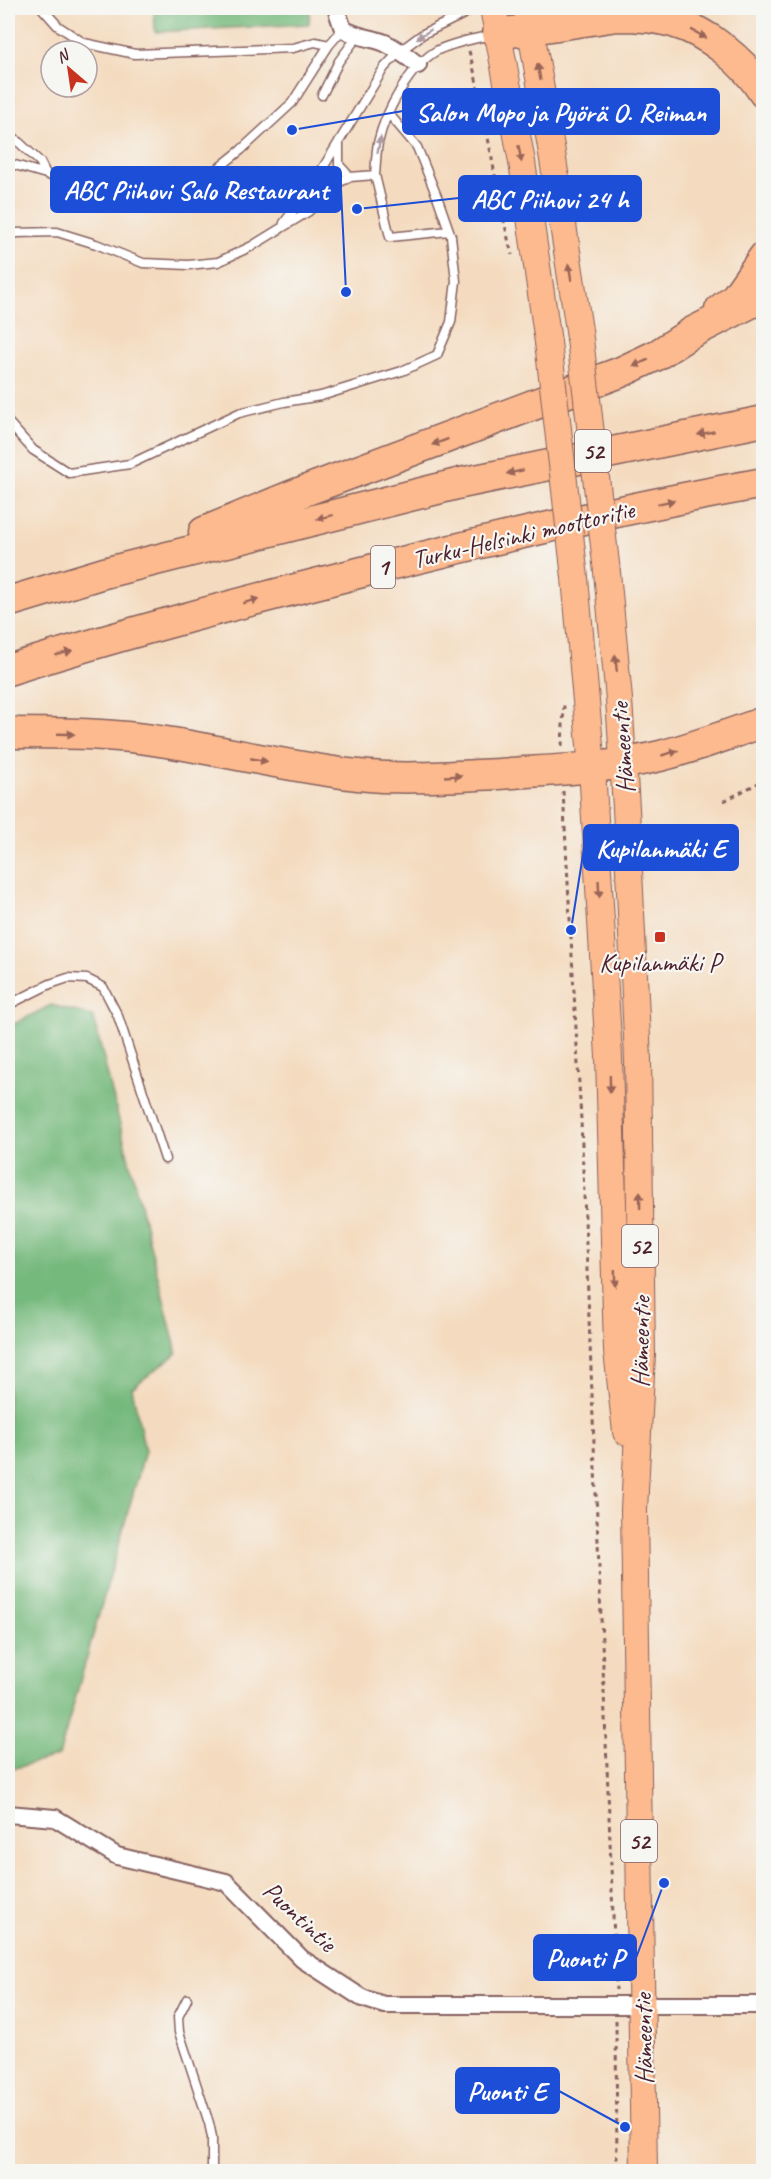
<svg xmlns="http://www.w3.org/2000/svg" width="771" height="2179" viewBox="0 0 771 2179" font-family="Caveat,sans-serif">
<style>
.forest{fill:#76b97d;stroke:#606c54;stroke-width:1.5}
.lines{fill:none;stroke-linecap:round;stroke-linejoin:round}
.service-casing{stroke:#86615f;stroke-width:11}
.minor-casing{stroke:#86615f;stroke-width:20}
.primary-casing{stroke:#86615f;stroke-width:28}
.motorway-casing{stroke:#86615f;stroke-width:33}
.path{stroke:#86615f;stroke-width:3;stroke-dasharray:4.5 4.5;stroke-linecap:butt}
.service{stroke:#fff;stroke-width:8}
.minor{stroke:#fff;stroke-width:16}
.primary{stroke:#fcba8e;stroke-width:26}
.motorway{stroke:#fcba8e;stroke-width:30}
.primary-bridge-casing{stroke:#86615f;stroke-width:28;stroke-linecap:butt}
.primary-bridge{stroke:#fcba8e;stroke-width:26}
.oneway{fill:#ae9aa0}
.oneway2{fill:#9a6558}
.poi-dot{fill:#c8321e;stroke:#f6f6f2;stroke-width:2}
.labels{text-anchor:middle;stroke-width:4.5;stroke-linejoin:round;paint-order:stroke}
.shield{fill:#f6f6f2;stroke:#7e6067;stroke-width:1.5}
.shield-label{font-size:24px;font-weight:bold;fill:#4a1f2b}
.street-label{font-size:26px;fill:#4a1f2b;stroke:#f6f6f2}
.poi-label{font-size:26px;fill:#4a1f2b;stroke:#f6f6f2}
.leader{fill:none;stroke:#1d4ed8;stroke-width:2}
.callout-dot{fill:#1d4ed8;stroke:#f6f6f2;stroke-width:2}
.callout{fill:#1d4ed8;stroke:#1d4ed8;stroke-width:2}
.callout-label{font-size:27px;text-anchor:middle;font-weight:bold;fill:#fff}
</style>
<rect width="100%" height="100%" fill="#f6f6f2"/>
<filter id="ink" filterUnits="userSpaceOnUse"><feTurbulence type="fractalNoise" baseFrequency=".0167" numOctaves="2"/><feDisplacementMap in="SourceGraphic" scale="12" xChannelSelector="R" yChannelSelector="G"/><feConvolveMatrix kernelMatrix="1 2 1 2 8 2 1 2 1" color-interpolation-filters="sRGB"/></filter>
<filter id="wash" filterUnits="userSpaceOnUse"><feTurbulence type="fractalNoise" baseFrequency=".008" numOctaves="4" result="noise"/><feDisplacementMap in="SourceGraphic" scale="24" xChannelSelector="R" yChannelSelector="G"/><feGaussianBlur stdDeviation="1.35" result="paint"/><feColorMatrix in="noise" values="0 0 0 0 0 0 0 0 0 0 0 0 0 0 0 0 0 1.4 0 .05"/><feComposite in="paint" operator="in"/></filter>
<g filter="url(#wash)">
<rect width="100%" height="100%" fill="#f4dbbf"/>
<path class="forest" d="M 154,8 L 310,8 L 309,24 L 155,32 Z
M 51,1005 L 93,1016 L 177,1353 L 132,1388 L 145,1451 L 59,1756 L 8,1770 L 8,1027 Z"/>
</g>
<g filter="url(#ink)">
<g class="lines">
<g class="service-casing">
<path id="service" d="M 42,8 L 58,26 L 84,43 L 135,54 L 293,48 L 315,42 L 329,45
M 322,95 L 339,61 L 357,37
M 8,132 L 40,162 L 46,174
M 339,143 L 339,165 L 350,177
M 8,163 L 46,174 L 113,200 L 148,208 L 185,195 L 241,150 L 292,103 L 329,45 L 343,29
M 375,175 L 390,237 L 449,231
M 284,223 L 313,184 L 384,68 L 400,51 L 423,34 L 476,8
M 8,236 L 17,233 L 57,232 L 96,244 L 143,263 L 188,265 L 218,262 L 252,246 L 309,211 L 329,190 L 340,182 L 350,177 L 375,175 C 376,165 376,153 378,143 C 385,112 410,65 438,50 C 455,42 473,39 492,35
M 8,422 L 33,450 L 69,473 L 130,464 L 239,413 L 284,402 L 321,396 L 402,371 L 437,355 L 451,322 L 456,281 L 451,236 L 438,199 L 417,147 L 389,114
M 8,1005 L 50,984 L 68,978 L 87,979 L 103,987 L 118,1016 L 165,1159
M 187,1999 L 178,2017 L 179,2032 L 209,2123 L 212,2137 L 212,2167"/>
</g>
<g class="minor-casing">
<path id="minor" d="M 336,8 L 343,29 C 359,38 370,37 385,43 C 397,49 408,57 418,65
M 8,1814 L 55,1818 L 117,1856 L 226,1882 L 302,1959 L 362,1998 L 384,2005 L 764,2005"/>
</g>
<g class="primary-casing">
<path id="primary" d="M 493,8 L 522,162 L 548,342
M 527,8 L 552,153 L 579,330
M 607,572 L 619,699 L 626,808 L 638,1059 L 642,1354 L 634,1510 L 644,2172
M 575,578 L 592,768 L 609,1057 L 617,1351 L 626,1432"/>
</g>
<g class="motorway-casing">
<path id="motorway" d="M 498,34 L 617,16 C 635,16 655,17 673,22 C 708,32 745,62 764,93
M 720,310 L 736,297 L 764,257
M 204,532 L 291,496 L 621,372 L 657,355 L 691,333 L 764,296
M 8,602 L 104,573 L 461,483 L 764,421
M 8,670 C 128,632 252,600 374,569 C 503,537 633,506 764,483
M 8,733 C 60,733 114,733 166,742 C 230,752 293,768 358,775 C 404,780 452,776 498,774 C 552,770 607,769 660,756 C 696,747 729,734 764,722"/>
</g>
<path class="path" d="M 469,51 C 487,118 495,188 512,255
M 562,746 L 564,705
M 563,791 L 581,1120 L 616,1990
M 724,801 L 764,780
M 616,2020 L 617,2172"/>
<use href="#service" class="service"/>
<use href="#minor" class="minor"/>
<use href="#primary" class="primary"/>
<use href="#motorway" class="motorway"/>
<g class="primary-bridge-casing">
<path id="primary-bridge" d="M 579,330 L 607,572
M 548,342 L 575,578"/>
</g>
<use href="#primary-bridge" class="primary-bridge"/>
</g>
<defs><path id="oneway-solid" d="M-6-.8H1V-3.2L6.5 0L1 3.2V.8H-6Z" transform="scale(1.5)"/></defs>
<g class="oneway">
<use href="#oneway-solid" transform="translate(424 34) rotate(148)"/>
<use href="#oneway-solid" transform="translate(379 145) rotate(-79)"/>
</g>
<g class="oneway2">
<use href="#oneway-solid" transform="translate(699 34) rotate(29)"/>
<use href="#oneway-solid" transform="translate(539 72) rotate(-100)"/>
<use href="#oneway-solid" transform="translate(520 154) rotate(80)"/>
<use href="#oneway-solid" transform="translate(570 272) rotate(-99)"/>
<use href="#oneway-solid" transform="translate(641 363) rotate(155)"/>
<use href="#oneway-solid" transform="translate(706 433) rotate(168)"/>
<use href="#oneway-solid" transform="translate(440 442) rotate(160)"/>
<use href="#oneway-solid" transform="translate(515 472) rotate(168)"/>
<use href="#oneway-solid" transform="translate(666 502) rotate(-12)"/>
<use href="#oneway-solid" transform="translate(325 517) rotate(166)"/>
<use href="#oneway-solid" transform="translate(251 601) rotate(-15)"/>
<use href="#oneway-solid" transform="translate(64 653) rotate(-15)"/>
<use href="#oneway-solid" transform="translate(616 663) rotate(-95)"/>
<use href="#oneway-solid" transform="translate(66 734) rotate(2)"/>
<use href="#oneway-solid" transform="translate(670 753) rotate(-16)"/>
<use href="#oneway-solid" transform="translate(259 760) rotate(11)"/>
<use href="#oneway-solid" transform="translate(453 776) rotate(-3)"/>
<use href="#oneway-solid" transform="translate(599 889) rotate(87)"/>
<use href="#oneway-solid" transform="translate(610 1084) rotate(89)"/>
<use href="#oneway-solid" transform="translate(640 1200) rotate(-91)"/>
<use href="#oneway-solid" transform="translate(615 1278) rotate(89)"/>
</g>
</g>
<rect class="poi-dot" x="654" y="931" width="12" height="12" rx="3"/>
<g class="labels">
<g class="shield">
<rect x="575" y="430" width="36" height="42" rx="4.5"/>
<rect x="371" y="546" width="24" height="42" rx="4.5"/>
<rect x="622" y="1225" width="36" height="42" rx="4.5"/>
<rect x="621" y="1820" width="36" height="42" rx="4.5"/>
</g>
<g class="shield-label">
<text x="593" y="459">52</text>
<text x="383" y="575">1</text>
<text x="640" y="1254">52</text>
<text x="639" y="1849">52</text>
</g>
<g class="street-label">
<text transform="translate(523 534) rotate(-13)" y="9">Turku-Helsinki moottoritie</text>
<text transform="translate(622 748) rotate(-94)" y="9">Hämeentie</text>
<text transform="translate(640 1342) rotate(-89)" y="9">Hämeentie</text>
<text transform="translate(300 1916) rotate(43)" y="9">Puontintie</text>
<text transform="translate(643 2039) rotate(-91)" y="9">Hämeentie</text>
</g>
<g class="poi-label">
<text x="660" y="971">Kupilanmäki P</text>
</g>
</g>
<path class="leader" d="M292 130L403 111M346 292L341 189M357 209L459 198M571 930L584 848M664 1883L636 1958M625 2127L559 2091"/>
<g class="callout-dot">
<circle cx="292" cy="130" r="6"/>
<circle cx="346" cy="292" r="6"/>
<circle cx="357" cy="209" r="6"/>
<circle cx="571" cy="930" r="6"/>
<circle cx="664" cy="1883" r="6"/>
<circle cx="625" cy="2127" r="6"/>
</g>
<g class="callout">
<rect x="403" y="89" width="316" height="45" rx="6"/>
<rect x="51" y="167" width="290" height="45" rx="6"/>
<rect x="459" y="176" width="182" height="45" rx="6"/>
<rect x="584" y="825" width="154" height="45" rx="6"/>
<rect x="534" y="1935" width="102" height="45" rx="6"/>
<rect x="456" y="2068" width="103" height="45" rx="6"/>
</g>
<g class="callout-label">
<text x="561" y="121">Salon Mopo ja Pyörä O. Reiman</text>
<text x="196" y="199">ABC Piihovi Salo Restaurant</text>
<text x="550" y="208">ABC Piihovi 24 h</text>
<text x="661" y="857">Kupilanmäki E</text>
<text x="585" y="1967">Puonti P</text>
<text x="507" y="2100">Puonti E</text>
</g>
<rect width="771" height="2179" fill="none" stroke="#f6f6f2" stroke-width="30"/>
<g transform="translate(69 69) rotate(331)"><circle r="28" fill="#f6f6f2" stroke="#b1a0a2" stroke-width="1.5"/>
<path d="M0-4.5L10 22L0 15L-10 22Z" fill="#c8321e"/>
<text y="-9" font-size="16" font-weight="bold" text-anchor="middle" fill="#4a1f2b">N</text>
</g>
</svg>
